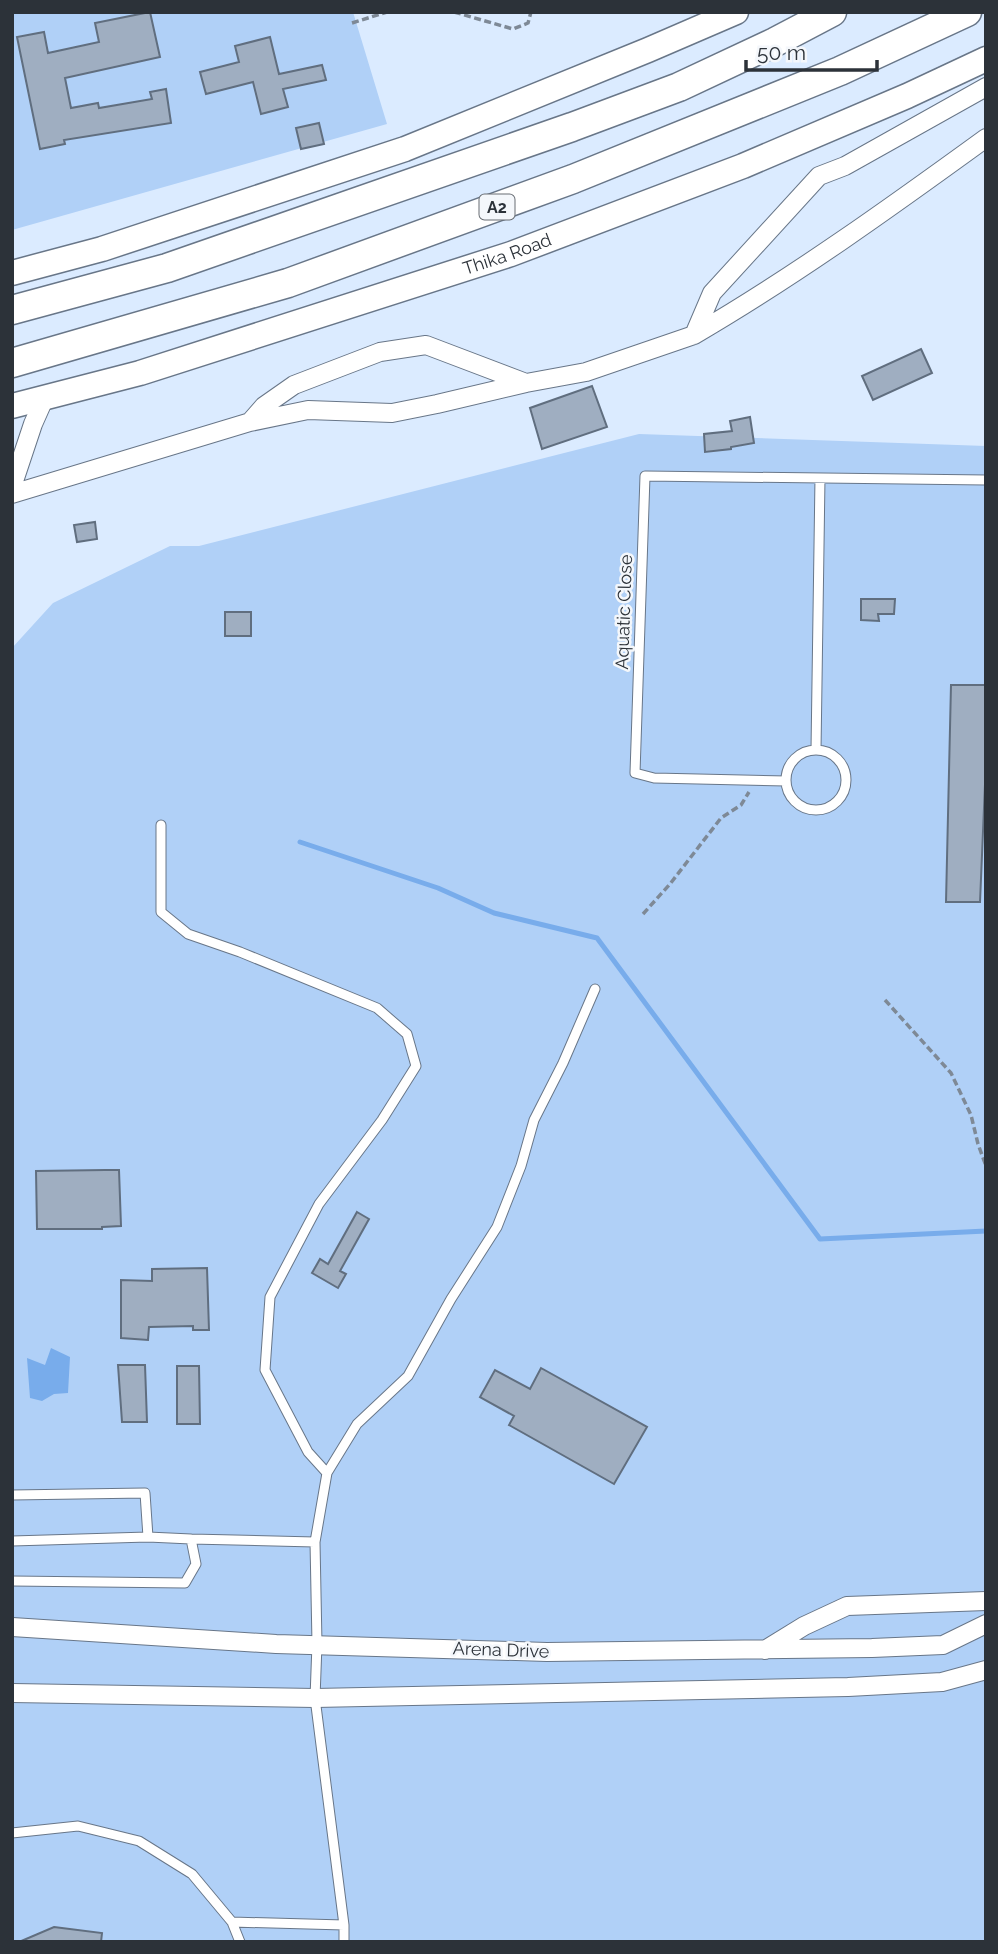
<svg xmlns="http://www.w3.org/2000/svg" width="998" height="1954" viewBox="0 0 998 1954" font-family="Raleway,sans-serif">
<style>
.green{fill:#b0d0f7}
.water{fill:#78aceb}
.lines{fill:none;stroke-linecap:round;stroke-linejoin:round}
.stream{stroke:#78aceb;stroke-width:5}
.building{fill:#9faec1;stroke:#606e7f;stroke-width:2}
.service-casing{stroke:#687688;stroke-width:11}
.minor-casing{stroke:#687688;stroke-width:20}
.secondary-casing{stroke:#687688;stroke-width:27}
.trunk-casing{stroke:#687688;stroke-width:31}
.path{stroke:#7e8996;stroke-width:3.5;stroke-dasharray:7 3.5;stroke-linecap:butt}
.service{stroke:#fff;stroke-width:9}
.minor{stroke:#fff;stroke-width:18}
.secondary{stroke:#fff;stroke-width:24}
.trunk{stroke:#fff;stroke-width:28}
.labels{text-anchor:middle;stroke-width:5;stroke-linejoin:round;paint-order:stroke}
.shield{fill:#f4f7fb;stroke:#686d73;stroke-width:2}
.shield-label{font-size:16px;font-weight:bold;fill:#2c3239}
.street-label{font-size:18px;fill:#2c3239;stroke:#f4f7fb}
</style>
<rect width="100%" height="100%" fill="#dbebff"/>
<path class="green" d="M 12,12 L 353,12 L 387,124 L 12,230 Z
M 639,434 L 986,446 L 986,1942 L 12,1942 L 12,648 L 53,603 L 170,546 L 199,546 Z"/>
<path class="water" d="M 51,1348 L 70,1357 L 68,1393 L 54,1394 L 42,1401 L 30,1398 L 27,1358 L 45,1365 Z"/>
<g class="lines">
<path class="stream" d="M 300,842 L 438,888 L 494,913 L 597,938 L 820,1239 L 986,1231"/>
</g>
<path class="building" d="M 150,12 L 160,57 L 65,78 L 71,108 L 98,103 L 99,108 L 152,99 L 150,92 L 166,89 L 171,123 L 64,140 L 65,144 L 40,149 L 17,37 L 44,32 L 48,53 L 99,42 L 95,23 Z
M 270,37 L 279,74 L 322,65 L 326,80 L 283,89 L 288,107 L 261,114 L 253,82 L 206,94 L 200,72 L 239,62 L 235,46 Z
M 319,123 L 324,144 L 301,149 L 296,128 Z
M 921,349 L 932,373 L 873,400 L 862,376 Z
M 592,386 L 607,427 L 542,449 L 530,408 Z
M 750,417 L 754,443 L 731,447 L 731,449 L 705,452 L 704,434 L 732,431 L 730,421 Z
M 95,522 L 97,539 L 77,542 L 74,525 Z
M 861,599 L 895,599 L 894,614 L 878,614 L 879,621 L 861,620 Z
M 225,612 L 251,612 L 251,636 L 225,636 Z
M 951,685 L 986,685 L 986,761 L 980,902 L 946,902 Z
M 105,1170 L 119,1170 L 121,1226 L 102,1227 L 102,1229 L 37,1229 L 36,1171 Z
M 357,1212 L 369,1219 L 340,1271 L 346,1274 L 338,1288 L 312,1273 L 320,1259 L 328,1264 Z
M 207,1268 L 209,1330 L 193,1330 L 193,1326 L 149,1327 L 148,1340 L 121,1338 L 121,1280 L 152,1281 L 152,1269 Z
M 118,1365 L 145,1365 L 147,1422 L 122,1422 Z
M 177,1366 L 199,1366 L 200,1424 L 177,1424 Z
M 541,1368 L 647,1427 L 614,1484 L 509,1425 L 514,1416 L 480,1397 L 495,1370 L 530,1389 Z
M 54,1927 L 102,1933 L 101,1942 L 19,1942 Z"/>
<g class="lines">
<g class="service-casing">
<path id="service" d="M786 780a30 30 0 1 1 60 0a30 30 0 1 1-60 0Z
M 816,750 L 820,478
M 786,781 L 654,778 L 635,773 L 645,476 L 986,480
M 161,825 L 161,912 L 188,934 L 240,952 L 377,1008 L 407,1034 L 416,1066 L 382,1120 L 319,1204 L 270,1297 L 265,1370 L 308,1452 L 327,1473
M 12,1495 L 145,1493 L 148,1537 L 12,1541
M 148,1537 L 191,1539
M 12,1581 L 185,1583 L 196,1564 L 191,1539 L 315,1542
M 12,1833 L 78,1826 L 139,1841 L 192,1874 L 232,1922 L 240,1942
M 232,1922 L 344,1925
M 344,1942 L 344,1925 L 315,1698 L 317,1644 L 315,1542 L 327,1473 L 357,1424 L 408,1376 L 451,1299 L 497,1227 L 521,1166 L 534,1120 L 563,1063 L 595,989"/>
</g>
<g class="minor-casing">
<path id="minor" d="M 694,335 C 795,276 891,207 986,138
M 250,422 L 264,406 L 294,385 L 380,352 L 426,345 L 526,383
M 12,487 L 33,424 L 45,397
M 12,494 L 250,422 L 308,410 L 392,413 L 437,404 L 526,383 L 586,372 L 694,335 L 712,293 L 819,176 L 845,166 L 986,87
M 12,1627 L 276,1644 L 547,1652 L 872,1648 L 943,1645 L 986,1624
M 765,1650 L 804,1626 L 847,1606 L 986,1601
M 12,1693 L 315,1698 L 848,1687 L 942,1682 L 986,1670"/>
</g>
<g class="secondary-casing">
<g id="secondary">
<path d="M 12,273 L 102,249 L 405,149 L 648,50 L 736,12"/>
<path id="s1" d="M 12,406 L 140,373 L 511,254 L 743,166 L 907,96 L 986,59"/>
</g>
</g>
<g class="trunk-casing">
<path id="trunk" d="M 12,310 L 167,268 L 572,127 L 679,87 L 775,42 L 832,12
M 12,363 L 288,283 L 573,179 L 840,71 L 967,12"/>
</g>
<path class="path" d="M 454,12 L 513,29 L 528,23 L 531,12
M 352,23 L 387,12
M 643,914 L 670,884 L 721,818 L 741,805 L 749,792
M 885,1000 L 951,1073 L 971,1115 L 978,1144 L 986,1166"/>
<use href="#service" class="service"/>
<use href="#minor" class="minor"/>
<use href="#secondary" class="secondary"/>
<use href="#trunk" class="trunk"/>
</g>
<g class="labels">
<rect class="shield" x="479.5" y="194.5" width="35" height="25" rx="5"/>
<g class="shield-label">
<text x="497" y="213">A2</text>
</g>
<g class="street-label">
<text dy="6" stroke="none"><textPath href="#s1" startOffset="518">Thika Road</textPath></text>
<text transform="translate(624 612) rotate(-88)" y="6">Aquatic Close</text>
<text transform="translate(501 1650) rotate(2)" y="6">Arena Drive</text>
</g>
</g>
<rect width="998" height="1954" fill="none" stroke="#2c3239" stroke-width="28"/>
<path d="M746 60v10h131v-10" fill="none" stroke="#2c3239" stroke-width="3.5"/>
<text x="757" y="60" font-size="21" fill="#2c3239" stroke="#f4f7fb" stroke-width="5" paint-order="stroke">50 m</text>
</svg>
